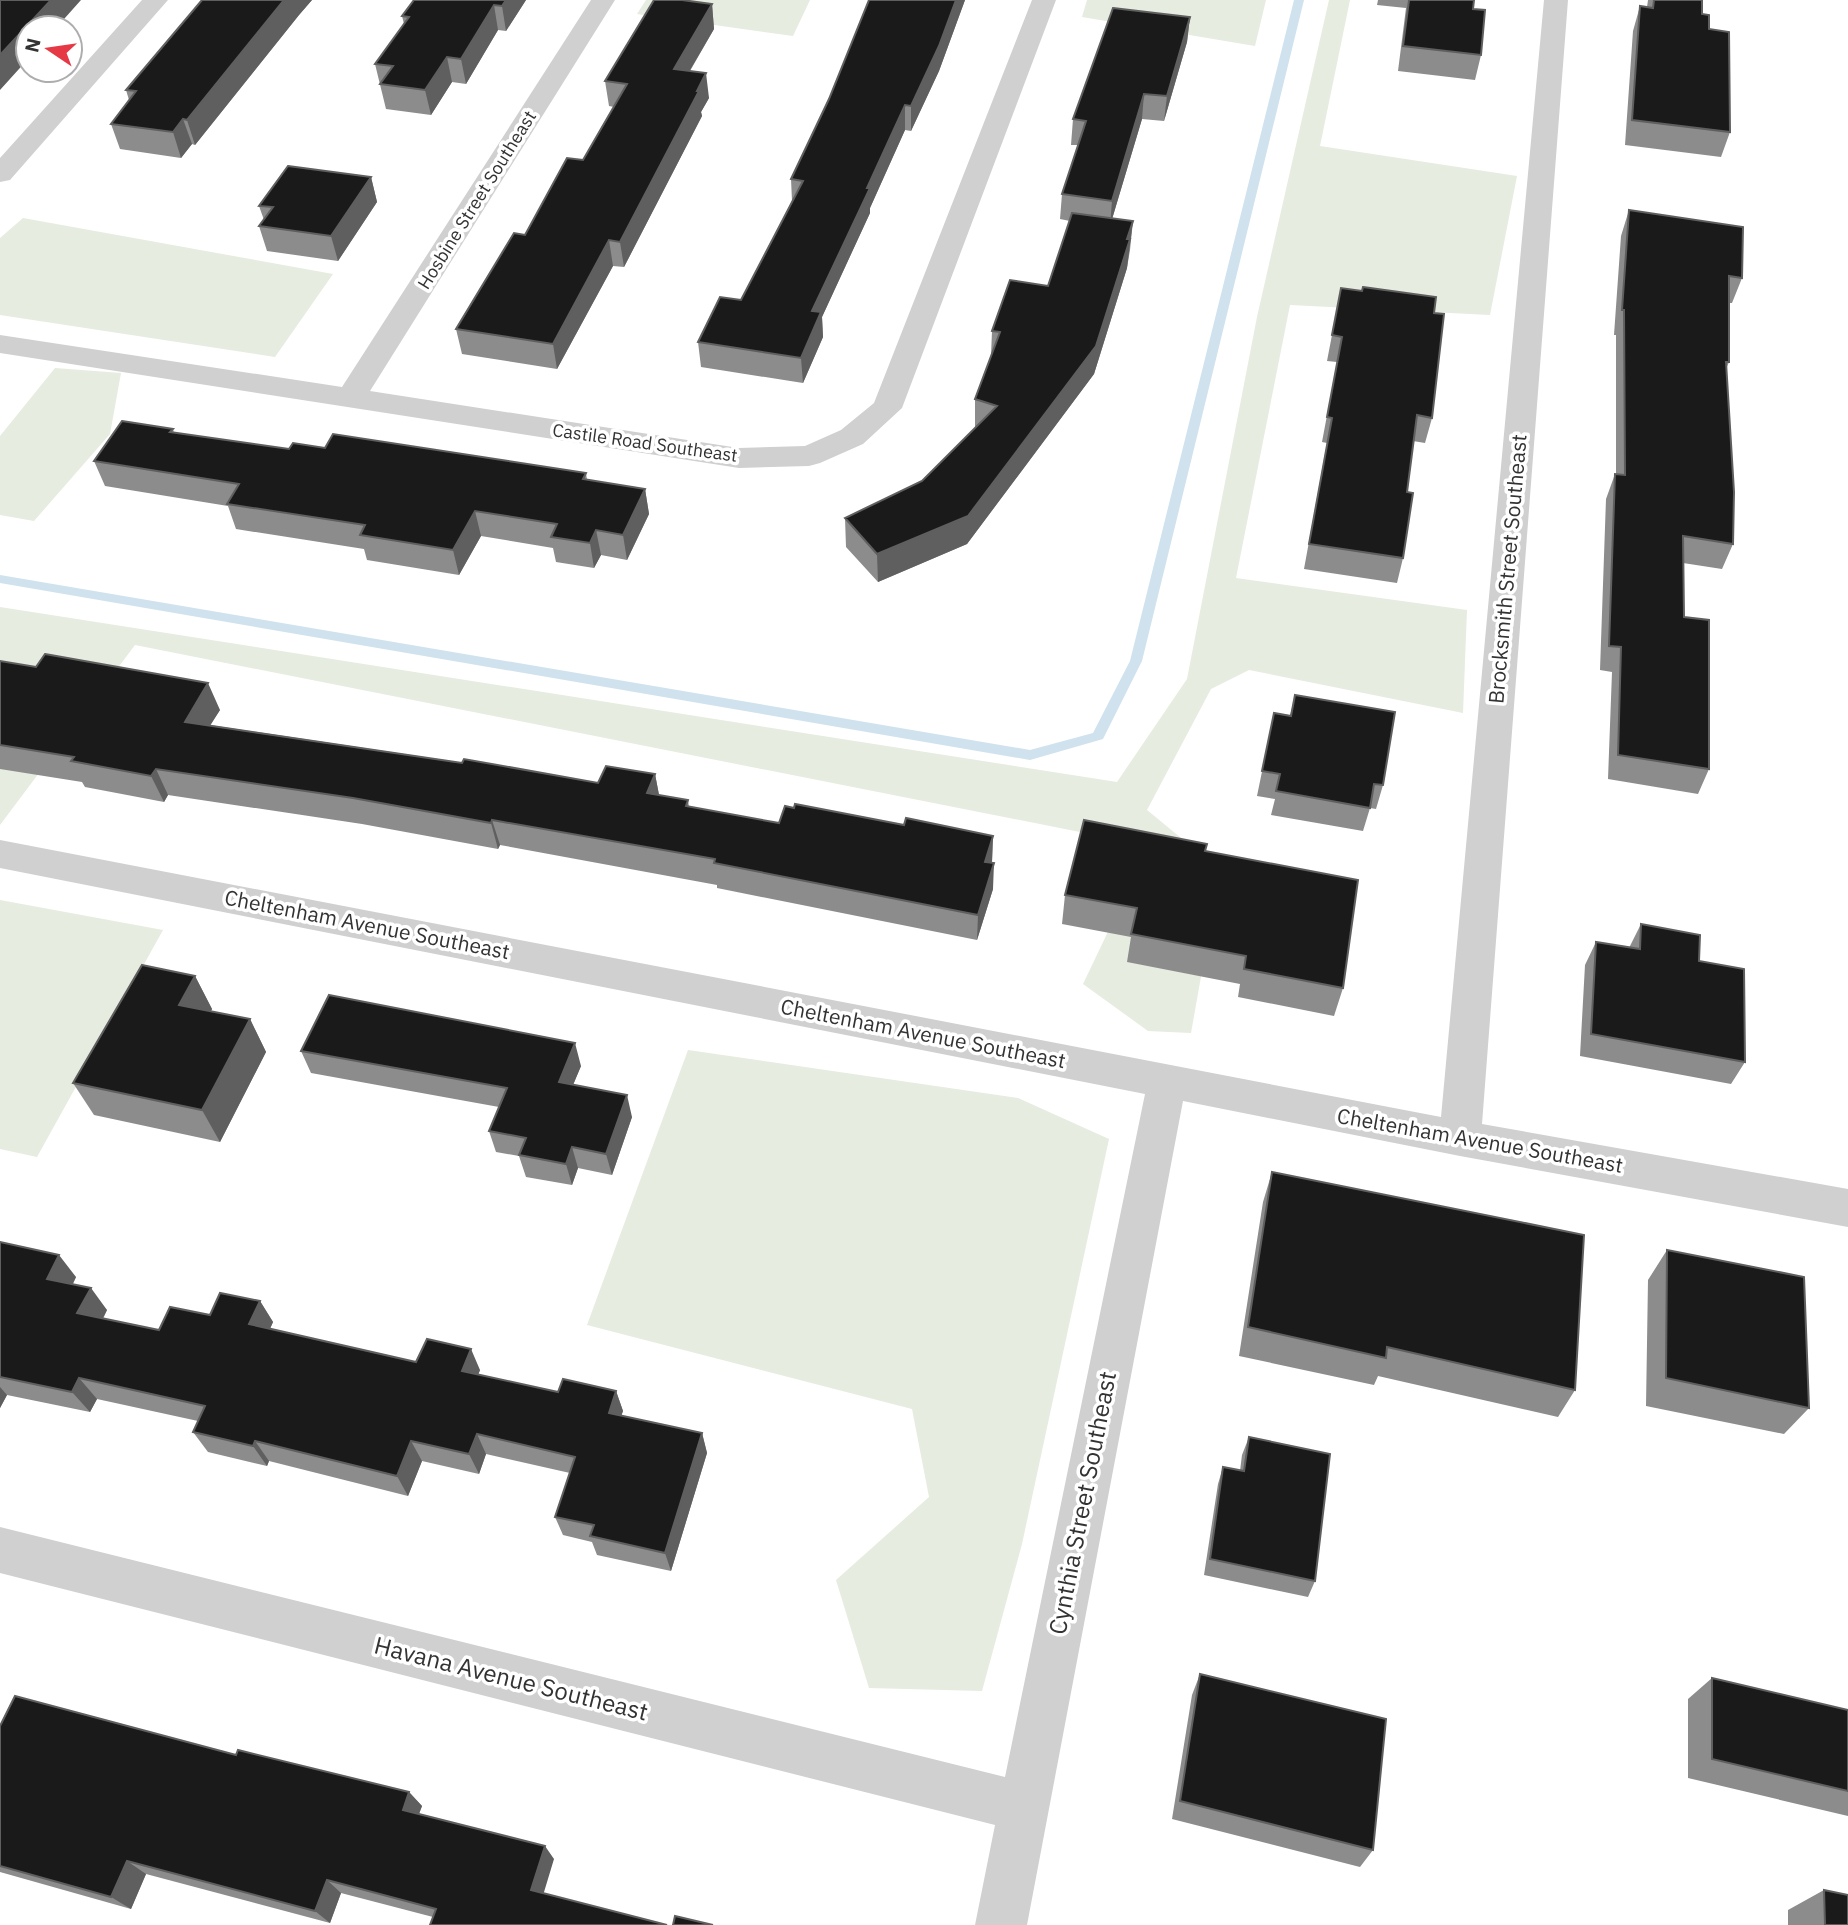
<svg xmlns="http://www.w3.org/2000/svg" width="1848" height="1925" viewBox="0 0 1848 1925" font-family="'IBM Plex Sans',sans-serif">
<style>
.green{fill:#e6ecdf}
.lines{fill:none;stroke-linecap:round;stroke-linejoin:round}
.stream{fill:#cfe2ee;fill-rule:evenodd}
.minor{fill:#d0d0d0;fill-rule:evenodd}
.wall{fill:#8c8c8c}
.shaded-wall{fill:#5f5f5f}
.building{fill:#1a1a1a;stroke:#5f5f5f;stroke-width:2}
.labels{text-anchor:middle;stroke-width:7;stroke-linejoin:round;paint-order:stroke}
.far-street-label{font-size:18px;fill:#333;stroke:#fff}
.street-label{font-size:21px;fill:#333;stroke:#fff}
.near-street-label{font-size:24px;fill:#333;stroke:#fff}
</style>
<rect width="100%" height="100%" fill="#fff"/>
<path class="green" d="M 646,0 L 810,0 L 793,36 L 637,14 Z
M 1087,0 L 1266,0 L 1255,46 L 1082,17 Z
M 1329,0 L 1350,0 L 1320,146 L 1517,176 L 1490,315 L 1290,305 L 1236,578 L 1467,610 L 1463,713 L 1249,670 L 1211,689 L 1147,810 L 1220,870 L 1191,1033 L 1148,1031 L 1083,984 L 1137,871 L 1080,832 L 135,645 L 0,825 L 0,607 L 1117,782 L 1187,679 L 1257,317 Z
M 23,218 L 333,274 L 275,357 L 0,315 L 0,238 Z
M 55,368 L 121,373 L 110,434 L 34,521 L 0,515 L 0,436 Z
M 0,900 L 163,930 L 37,1157 L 0,1149 Z
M 688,1050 L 1018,1098 L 1109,1139 L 1022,1544 L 982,1691 L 869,1688 L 836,1580 L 929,1497 L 912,1409 L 587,1325 Z"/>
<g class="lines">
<path class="stream" d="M 1294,0 L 1304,0 L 1142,661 L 1103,739 L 1030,760 L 0,583 L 0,575 L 1030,750 L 1093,733 L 1130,661 Z"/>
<path class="minor" d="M 142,0 L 168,0 L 10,180 L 0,182 L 0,158 Z
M 591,0 L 615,0 L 370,391 L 739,448 L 805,446 L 841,430 L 874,403 L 1032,0 L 1056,0 L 902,408 L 863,444 L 820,463 L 809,466 L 739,468 L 0,353 L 0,335 L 342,387 Z
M 1544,0 L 1568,0 L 1482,1124 L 1848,1189 L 1848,1227 L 1460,1156 L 1183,1101 L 1027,1925 L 975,1925 L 995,1825 L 0,1573 L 0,1527 L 1005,1777 L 1145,1094 L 0,868 L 0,840 L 1441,1117 Z"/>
</g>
<path class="wall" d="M 202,0 L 312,0 L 299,15 L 195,145 L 192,144 L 181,158 L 120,149 L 111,124 L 129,100 L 126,90 Z
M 414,0 L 526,0 L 506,31 L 498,30 L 466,84 L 452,82 L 431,115 L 386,109 L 375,64 L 404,24 L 402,16 Z
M 869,0 L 965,0 L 939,71 L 911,131 L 905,130 L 870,208 L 870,213 L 822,317 L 823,337 L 803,383 L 701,367 L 698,342 L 741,300 L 792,201 L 791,179 L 829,99 Z
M 1378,0 L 1474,0 L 1473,9 L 1481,55 L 1475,80 L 1398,71 L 1406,8 L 1377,5 Z
M 1648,0 L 1702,0 L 1702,14 L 1709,29 L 1730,132 L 1721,157 L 1625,145 L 1633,31 L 1640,6 L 1647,7 Z
M 712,4 L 714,29 L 690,71 L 709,98 L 701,112 L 702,116 L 624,267 L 613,266 L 557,369 L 462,354 L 456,329 L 525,235 L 583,160 L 614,107 L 609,106 L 605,81 Z
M 1190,17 L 1187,42 L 1164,121 L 1142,119 L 1112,219 L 1133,221 L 1130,250 L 1127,268 L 1094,374 L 967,544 L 878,582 L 846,547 L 845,518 L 922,481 L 975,428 L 975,399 L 991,356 L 992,331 L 1048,286 L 1070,221 L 1060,219 L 1062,194 L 1078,145 L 1071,145 L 1073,119 Z
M 371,177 L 377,202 L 338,261 L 267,251 L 259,226 L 264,220 L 259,206 Z
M 1629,210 L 1742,278 L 1732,303 L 1729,303 L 1729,362 L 1726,369 L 1733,544 L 1722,569 L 1683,563 L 1684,617 L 1709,769 L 1698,794 L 1608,779 L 1612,672 L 1600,670 L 1606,499 L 1615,474 L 1616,474 L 1616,335 L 1614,335 L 1621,236 Z
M 1341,288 L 1434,313 L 1432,418 L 1425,443 L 1413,441 L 1407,492 L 1403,558 L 1397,583 L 1304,569 L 1327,443 L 1322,442 L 1337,362 L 1327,361 Z
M 173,429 L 174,433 L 289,449 L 325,448 L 586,473 L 587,480 L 645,489 L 649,514 L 627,560 L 601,555 L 594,568 L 556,562 L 553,548 L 481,536 L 459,575 L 367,560 L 364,549 L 236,529 L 228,506 L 105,486 L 94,461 Z
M 0,661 L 36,667 L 220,710 L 210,725 L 598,783 L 655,774 L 659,795 L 688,800 L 689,807 L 779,823 L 904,825 L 993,836 L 992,863 L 993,889 L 977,940 L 717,888 L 717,885 L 500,845 L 498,849 L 362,824 L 168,795 L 164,802 L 85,787 L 82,782 L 0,769 Z
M 1295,695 L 1383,785 L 1376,809 L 1370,808 L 1363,831 L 1271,815 L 1275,799 L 1257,796 L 1274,713 L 1290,716 Z
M 1205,851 L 1343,988 L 1334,1016 L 1238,997 L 1240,984 L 1127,962 L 1131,937 L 1062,924 L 1065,895 Z
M 1641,924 L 1699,961 L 1745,1062 L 1731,1084 L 1580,1056 L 1585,965 L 1596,942 L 1629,948 Z
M 195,976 L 212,1009 L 211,1011 L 250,1019 L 266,1052 L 220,1142 L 94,1115 L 73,1083 Z
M 301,1051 L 581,1066 L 573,1085 L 632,1117 L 612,1175 L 578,1168 L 572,1185 L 526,1177 L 519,1156 L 496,1152 L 489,1131 L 499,1107 L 311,1073 Z
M 1272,1172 L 1575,1390 L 1558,1417 L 1378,1376 L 1374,1385 L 1239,1356 L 1263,1202 Z
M 0,1242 L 76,1277 L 73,1284 L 107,1310 L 103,1319 L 159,1330 L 260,1301 L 273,1322 L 270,1329 L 416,1362 L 480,1370 L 478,1375 L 558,1392 L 616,1391 L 623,1411 L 621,1416 L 702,1433 L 707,1453 L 671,1571 L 597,1555 L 592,1542 L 563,1535 L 555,1517 L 570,1473 L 486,1454 L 479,1474 L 422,1461 L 408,1496 L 269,1461 L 267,1466 L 208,1452 L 193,1432 L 198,1421 L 97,1399 L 90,1412 L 7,1395 L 0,1408 Z
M 1667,1250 L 1809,1408 L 1784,1434 L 1646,1406 L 1648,1280 Z
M 1249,1437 L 1315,1581 L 1308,1597 L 1204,1575 L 1218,1484 L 1223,1467 L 1240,1471 L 1242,1455 Z
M 1200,1674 L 1373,1850 L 1360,1867 L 1172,1819 L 1192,1695 Z
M 1712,1678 L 1848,1710 L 1848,1816 L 1688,1778 L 1688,1699 Z
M 0,1726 L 236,1755 L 409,1792 L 422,1806 L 419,1814 L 554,1859 L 433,1917 L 341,1893 L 330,1923 L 146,1874 L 131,1909 L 0,1872 Z
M 1824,1890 L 1848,1925 L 1788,1925 L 1788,1910 Z"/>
<path class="shaded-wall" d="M 51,0 L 81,0 L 56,28 L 28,28 L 28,59 L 0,90 L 0,55 Z
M 284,0 L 312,0 L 299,15 L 195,145 L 187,120 Z
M 506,0 L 526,0 L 506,31 L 502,6 Z
M 956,0 L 965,0 L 939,71 L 911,131 L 911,106 Z
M 712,4 L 714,29 L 676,94 L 674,69 Z
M 494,5 L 498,30 L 466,84 L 461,59 Z
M 1190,17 L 1187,42 L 1164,121 L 1167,96 Z
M 447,57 L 452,82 L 431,115 L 425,90 Z
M 706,73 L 709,98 L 701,112 L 702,116 L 624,267 L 620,242 Z
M 1144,94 L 1142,119 L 1110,226 L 1112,201 Z
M 905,105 L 905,130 L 870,208 L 870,213 L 822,317 L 823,337 L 803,383 L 801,358 L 812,311 Z
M 183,119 L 192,144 L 181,158 L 173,132 Z
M 371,177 L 377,202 L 338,261 L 331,236 Z
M 1133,221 L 1127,268 L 1094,374 L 967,544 L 878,582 L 877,554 L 968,516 L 1127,239 Z
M 609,240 L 613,266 L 557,369 L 553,344 Z
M 645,489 L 649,514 L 627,560 L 623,535 Z
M 475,511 L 481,536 L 459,575 L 453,550 Z
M 596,530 L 601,555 L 594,568 L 590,543 Z
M 208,683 L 220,710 L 196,748 L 185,722 Z
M 156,769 L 168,795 L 164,802 L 151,776 Z
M 655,774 L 660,800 L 647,793 Z
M 492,820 L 500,845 L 498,849 L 491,823 Z
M 993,836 L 992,861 L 984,887 L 985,862 Z
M 994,863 L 993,889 L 977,940 L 978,915 Z
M 195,976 L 212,1009 L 197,1038 L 179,1005 Z
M 250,1019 L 266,1052 L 220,1142 L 202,1110 Z
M 575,1043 L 581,1066 L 565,1104 L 559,1082 Z
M 627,1095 L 632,1117 L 612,1175 L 606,1154 Z
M 572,1147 L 578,1168 L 572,1185 L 566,1164 Z
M 59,1255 L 76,1277 L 64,1301 L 47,1279 Z
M 91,1288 L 107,1310 L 94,1335 L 77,1313 Z
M 260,1301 L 273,1322 L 262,1346 L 249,1324 Z
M 471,1349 L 480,1370 L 471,1392 L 462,1371 Z
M 79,1378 L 97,1399 L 90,1412 L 72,1392 Z
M 0,1387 L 7,1395 L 0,1408 Z
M 616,1391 L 623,1411 L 615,1433 L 609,1413 Z
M 702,1433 L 707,1453 L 671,1571 L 665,1553 Z
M 477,1434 L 486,1454 L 479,1474 L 469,1454 Z
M 255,1441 L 269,1461 L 267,1466 L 253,1446 Z
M 411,1441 L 422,1461 L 408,1496 L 397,1476 Z
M 409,1792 L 422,1806 L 415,1824 L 403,1810 Z
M 545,1846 L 554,1859 L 541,1902 L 531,1890 Z
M 127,1861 L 146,1874 L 131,1909 L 111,1897 Z
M 327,1880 L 341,1893 L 330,1923 L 315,1911 Z"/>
<path class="building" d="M 0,0 L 51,0 L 0,55 Z
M 202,0 L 284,0 L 187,120 L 183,119 L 173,132 L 111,124 L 136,91 L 126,90 Z
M 414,0 L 506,0 L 502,6 L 494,5 L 461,59 L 447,57 L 425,90 L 380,84 L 393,66 L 375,64 L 409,17 L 402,16 Z
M 654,0 L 682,0 L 712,4 L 674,69 L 706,73 L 697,91 L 699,91 L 620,242 L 609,240 L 553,344 L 456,329 L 514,233 L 525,235 L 567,158 L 583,160 L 627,84 L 605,81 Z
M 869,0 L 956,0 L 939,46 L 911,106 L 905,105 L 867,188 L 870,188 L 812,311 L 821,312 L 801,358 L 698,342 L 720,297 L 741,300 L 803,181 L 791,179 L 829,99 Z
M 1409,0 L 1474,0 L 1473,9 L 1485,10 L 1481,55 L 1403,46 Z
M 1654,0 L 1702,0 L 1702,14 L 1709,15 L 1709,29 L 1729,32 L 1730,132 L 1632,120 L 1640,6 L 1653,8 Z
M 1113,8 L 1190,17 L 1167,96 L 1144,94 L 1112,201 L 1062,194 L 1086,121 L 1073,119 Z
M 288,166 L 371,177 L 331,236 L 259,226 L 273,207 L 259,206 Z
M 1629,210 L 1743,227 L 1742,278 L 1729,276 L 1729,362 L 1726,362 L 1734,492 L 1733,544 L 1683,536 L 1684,617 L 1709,620 L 1709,769 L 1618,755 L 1621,647 L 1609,646 L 1615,474 L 1625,475 L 1624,310 L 1622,310 Z
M 1072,213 L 1133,221 L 1127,239 L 1130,239 L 1096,346 L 968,516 L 877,554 L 845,518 L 922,481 L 997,406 L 975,399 L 1000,332 L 992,331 L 1010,280 L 1048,286 Z
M 1363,287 L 1436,297 L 1434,313 L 1444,314 L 1432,418 L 1417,415 L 1407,492 L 1413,493 L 1403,558 L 1309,544 L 1332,418 L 1327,417 L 1342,337 L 1332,335 L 1341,288 L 1362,291 Z
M 122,421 L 173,429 L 170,432 L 289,449 L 293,443 L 325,448 L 333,434 L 586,473 L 583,479 L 645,489 L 623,535 L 596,530 L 590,543 L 551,537 L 557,524 L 475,511 L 453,550 L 360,535 L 365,525 L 227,504 L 239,484 L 94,461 Z
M 45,654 L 208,683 L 185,722 L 462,763 L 464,759 L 598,783 L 606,766 L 655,774 L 647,793 L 688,800 L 686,806 L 779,823 L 785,806 L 794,808 L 795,804 L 904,825 L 906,818 L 993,836 L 985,862 L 994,863 L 978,915 L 714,863 L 715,859 L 492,820 L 491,823 L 353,798 L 156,769 L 151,776 L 71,761 L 74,757 L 0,745 L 0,661 L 36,667 Z
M 1295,695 L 1395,712 L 1383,785 L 1374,784 L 1370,808 L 1276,791 L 1280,774 L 1262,771 L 1274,713 L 1291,716 Z
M 1084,820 L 1207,844 L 1205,851 L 1358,880 L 1343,988 L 1244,969 L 1246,956 L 1131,934 L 1137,908 L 1065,895 Z
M 1641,924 L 1700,935 L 1699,961 L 1744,969 L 1745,1062 L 1591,1034 L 1596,942 L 1640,949 Z
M 142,965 L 195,976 L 179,1005 L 250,1019 L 202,1110 L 73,1083 Z
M 329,995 L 575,1043 L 559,1082 L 627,1095 L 606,1154 L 572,1147 L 566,1164 L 519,1155 L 526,1138 L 489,1131 L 507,1088 L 301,1051 Z
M 1272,1172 L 1584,1235 L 1575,1390 L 1387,1347 L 1386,1358 L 1248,1327 Z
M 0,1242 L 59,1255 L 47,1279 L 91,1288 L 77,1313 L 159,1330 L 170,1307 L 210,1315 L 220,1293 L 260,1301 L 249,1324 L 416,1362 L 427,1339 L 471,1349 L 462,1371 L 558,1392 L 563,1379 L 616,1391 L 609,1413 L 702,1433 L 665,1553 L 590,1536 L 594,1525 L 555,1517 L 575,1457 L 477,1434 L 469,1454 L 411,1441 L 397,1476 L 255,1441 L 253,1446 L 193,1432 L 205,1406 L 79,1378 L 72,1392 L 0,1377 Z
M 1667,1250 L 1804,1277 L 1809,1408 L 1666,1378 Z
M 1249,1437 L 1330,1454 L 1315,1581 L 1210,1559 L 1223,1467 L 1244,1471 Z
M 1200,1674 L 1386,1719 L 1373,1850 L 1180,1801 Z
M 1712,1678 L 1848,1710 L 1848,1791 L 1712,1759 Z
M 15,1696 L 236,1755 L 238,1750 L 409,1792 L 403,1810 L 545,1846 L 531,1890 L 667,1925 L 430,1925 L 436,1909 L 327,1880 L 315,1911 L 127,1861 L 111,1897 L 0,1866 L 0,1726 Z
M 1824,1890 L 1848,1895 L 1848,1925 L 1825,1925 Z
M 675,1916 L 713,1925 L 673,1925 Z"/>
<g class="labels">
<g class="far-street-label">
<text transform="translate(477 200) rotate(-58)" y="6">Hosbine Street Southeast</text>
<text transform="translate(645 443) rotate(8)" y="6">Castile Road Southeast</text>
</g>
<g class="street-label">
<text transform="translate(1508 569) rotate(-85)" y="7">Brocksmith Street Southeast</text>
<text transform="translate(367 925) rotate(11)" y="7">Cheltenham Avenue Southeast</text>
<text transform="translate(923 1034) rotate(11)" y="7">Cheltenham Avenue Southeast</text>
<text transform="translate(1480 1141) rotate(10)" y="7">Cheltenham Avenue Southeast</text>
</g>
<g class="near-street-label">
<text transform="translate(1083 1503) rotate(-79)" y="8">Cynthia Street Southeast</text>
<text transform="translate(511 1679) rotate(14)" y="8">Havana Avenue Southeast</text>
</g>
</g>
<g transform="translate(49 49) rotate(283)"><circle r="33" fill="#ffffff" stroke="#adadad" stroke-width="2"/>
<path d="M0-5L12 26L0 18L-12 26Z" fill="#e63946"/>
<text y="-10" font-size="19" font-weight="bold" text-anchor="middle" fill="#333333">N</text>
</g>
</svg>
